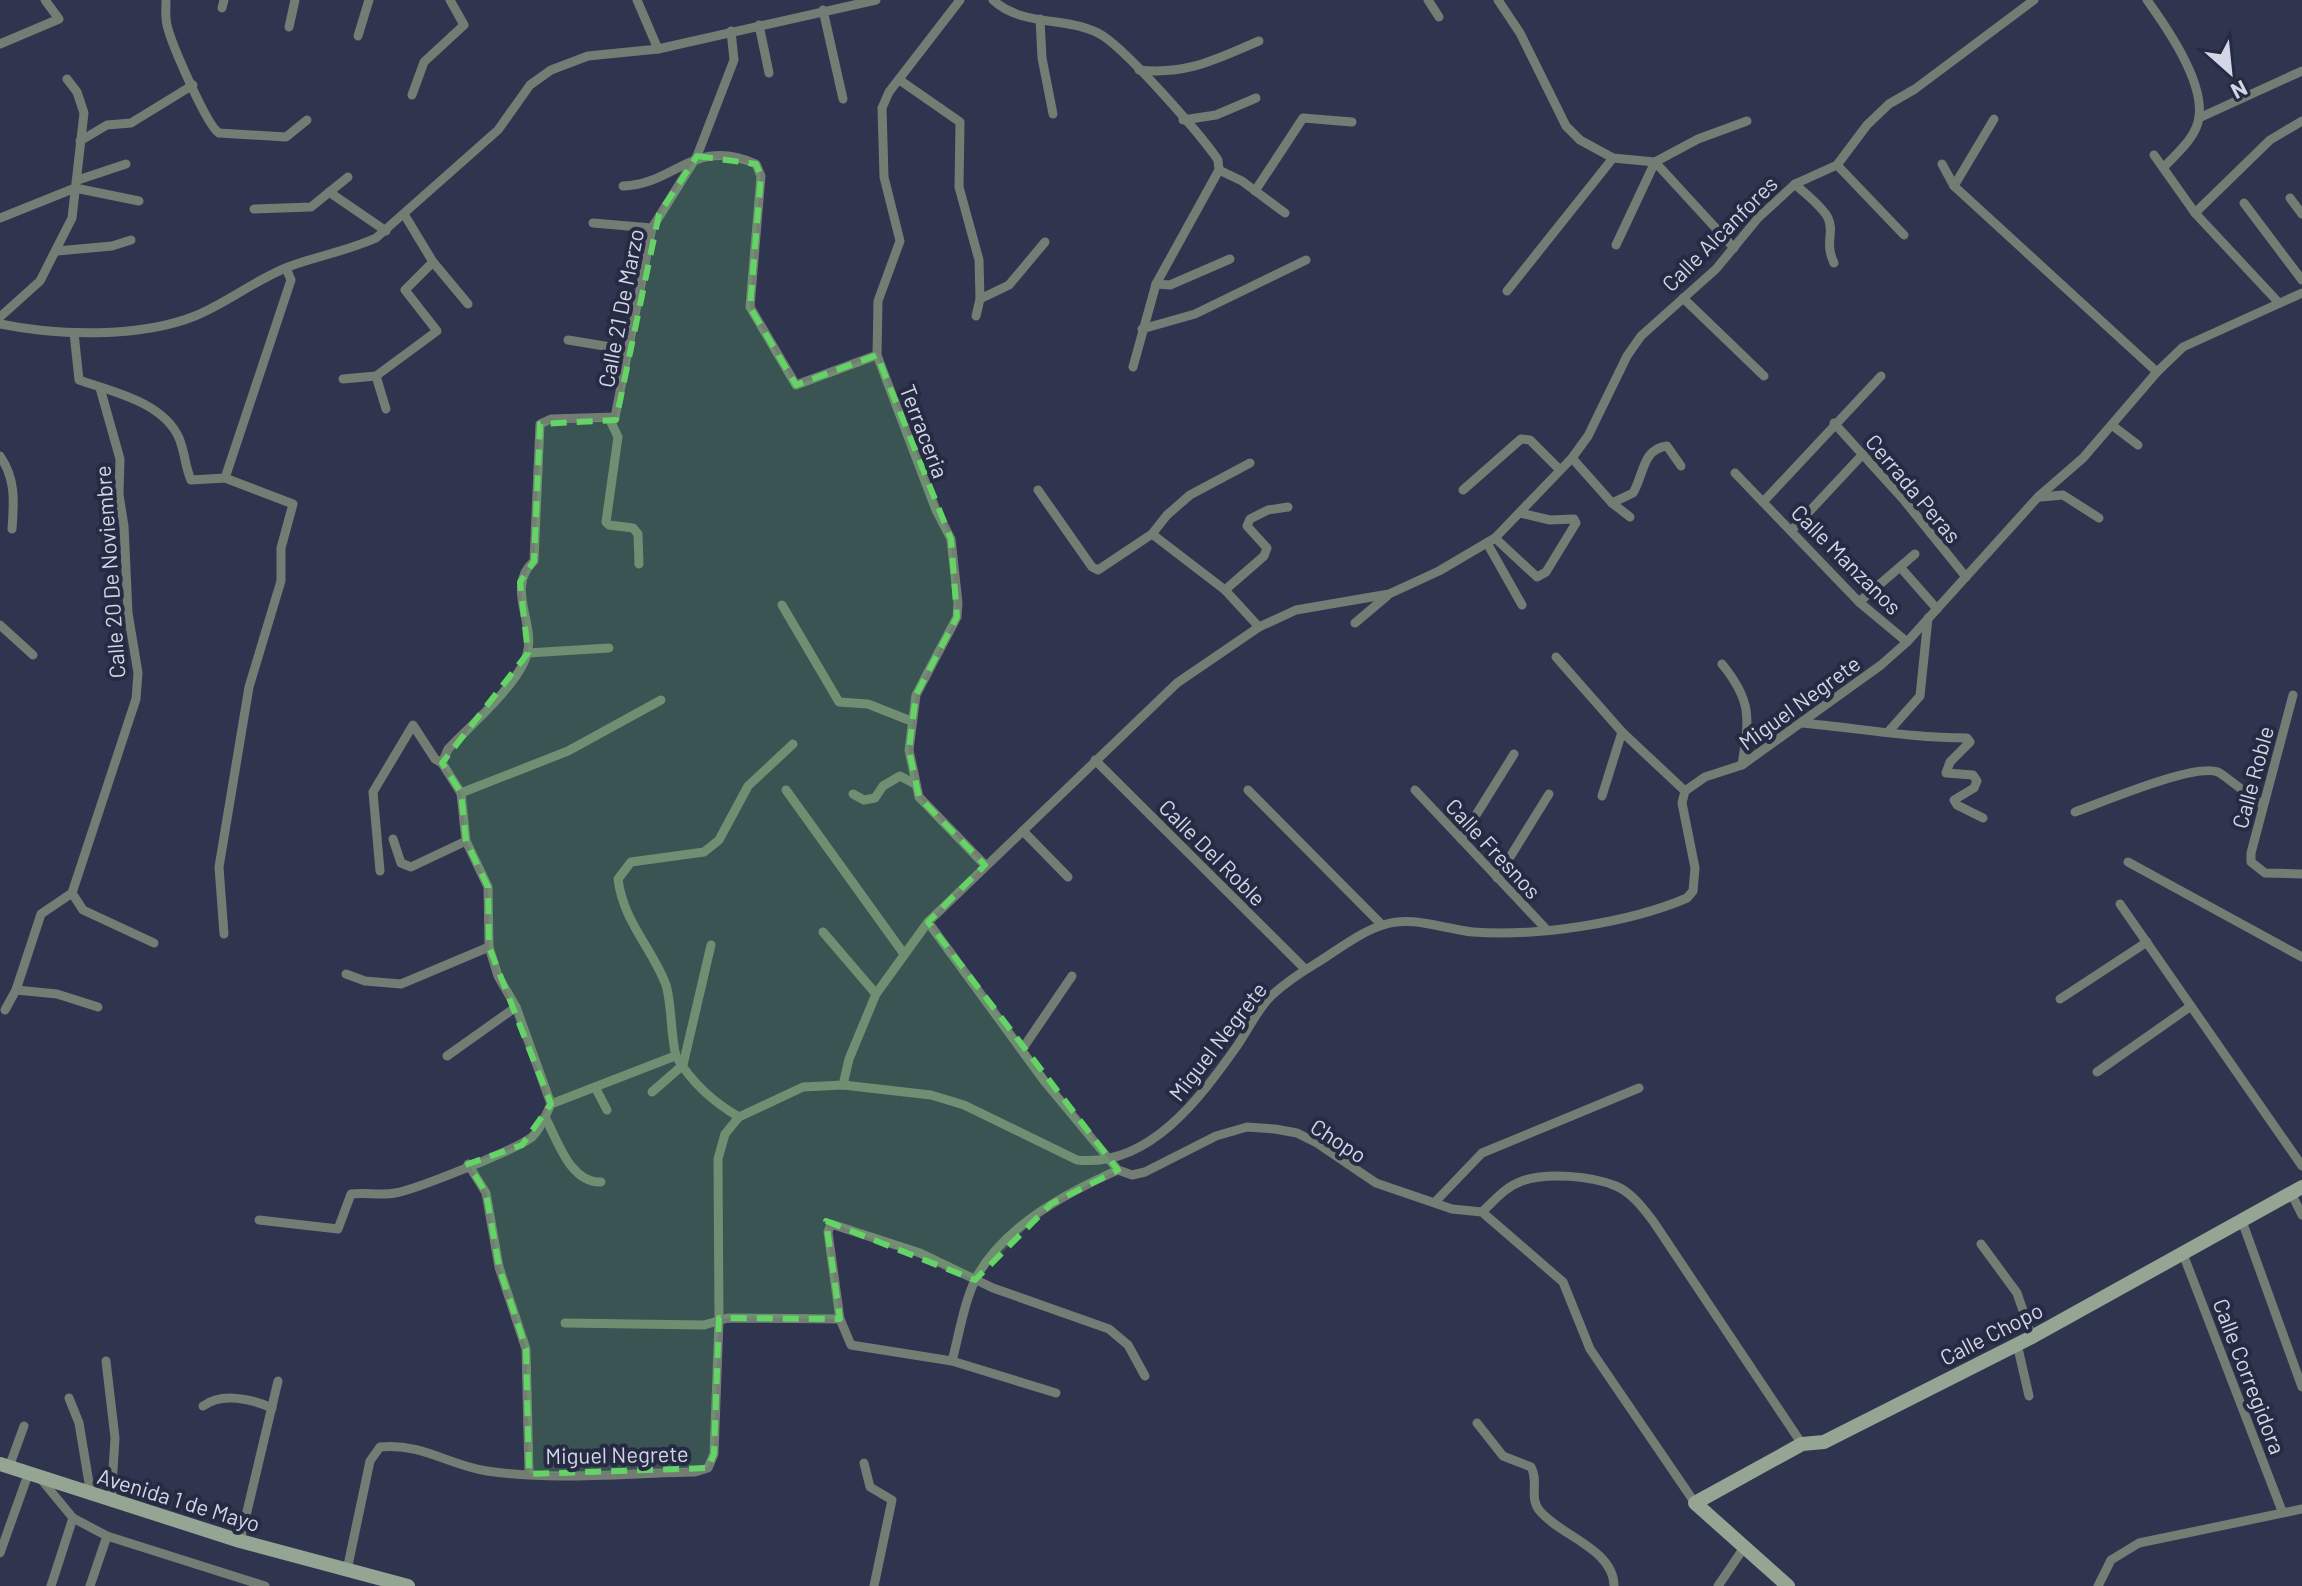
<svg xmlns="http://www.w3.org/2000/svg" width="2302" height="1586" font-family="Barlow,sans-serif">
  <rect width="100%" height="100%" fill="#2f354e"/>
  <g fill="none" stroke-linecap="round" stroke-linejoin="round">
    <g stroke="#737d73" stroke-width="9">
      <path d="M 166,0 C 166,8 165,17 167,25 C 171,43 207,126 219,133 L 286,137 L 307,120"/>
      <polyline points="637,0 658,49"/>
      <polyline points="960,0 889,92 882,108 884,177 900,241 878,301 877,355 936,510 951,539 958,603 957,617 916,695 909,750 919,797 985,865"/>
      <path d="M 993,0 C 1022,27 1064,16 1098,33 C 1123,45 1201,135 1218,160 L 1219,170 L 1156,284 L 1133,367"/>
      <polyline points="1428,0 1439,17"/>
      <polyline points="1498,0 1520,33 1566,126 1580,140 1613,158 1655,162 1734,248"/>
      <path d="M 2147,0 C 2167,28 2204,81 2199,117 C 2197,137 2176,154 2164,167"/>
      <polyline points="222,8 224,0"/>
      <polyline points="823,10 843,99"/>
      <polyline points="1040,19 1042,58 1053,114"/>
      <polyline points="759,25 769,73"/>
      <polyline points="289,27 295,0"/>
      <polyline points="358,36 369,0"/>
      <polyline points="0,44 59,19 45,0"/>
      <path d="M 1139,70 C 1188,75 1216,59 1259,41"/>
      <polyline points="901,81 960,122 959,187 979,260 980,299 976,316"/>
      <polyline points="412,95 424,62 464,25 450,0"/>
      <polyline points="2199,118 2302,71"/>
      <polyline points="1183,120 1216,115 1256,98"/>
      <polyline points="80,141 107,125 131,123 193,85"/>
      <polyline points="2154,155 2195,213 2279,303"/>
      <polyline points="1942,164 1954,186 2157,372"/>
      <polyline points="1837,165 1904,235"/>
      <polyline points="1219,170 1242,181 1285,213"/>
      <polyline points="78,180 126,164"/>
      <path d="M 1795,184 C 1804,193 1822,206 1828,218 C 1835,232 1824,242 1834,263"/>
      <path d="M 623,186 C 674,185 694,136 756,164 L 761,176 L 750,307 L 796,385 L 877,355"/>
      <polyline points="1954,186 1994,119"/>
      <polyline points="1255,191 1303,118 1352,122"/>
      <polyline points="329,192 386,231"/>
      <polyline points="2290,198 2302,214"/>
      <polyline points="2244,203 2302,280"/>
      <polyline points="254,209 311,207 348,177"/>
      <polyline points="2195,213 2270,140 2302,121"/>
      <polyline points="404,214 433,262 468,304"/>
      <polyline points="0,218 75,188 139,201"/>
      <polyline points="593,223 652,228"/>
      <polyline points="1616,245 1655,162 1698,139 1747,121"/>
      <polyline points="57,251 112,246 131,240"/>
      <polyline points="1156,284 1170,285 1230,259"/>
      <polyline points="1507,291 1613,158"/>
      <polyline points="1683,298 1764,376"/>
      <polyline points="980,299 1009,285 1045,242"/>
      <polyline points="0,317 40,281 72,218 84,113 77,92 67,79"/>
      <path d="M 0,324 C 57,336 140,338 195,316 C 227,303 255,280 288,267 C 317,256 347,251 376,238 L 498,130 L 530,85 L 551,70 L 588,56 L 658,49 L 876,0"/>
      <polyline points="1142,329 1195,314 1306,260"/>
      <path d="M 74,333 L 79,380 C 113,392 163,402 179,438 C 185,452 185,467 191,480 L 225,478 L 293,504 L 281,548 L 281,581 L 249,687 L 219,867 L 224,934"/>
      <polyline points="568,340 629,350"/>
      <polyline points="343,379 376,376"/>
      <polyline points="386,409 376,376 437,331 405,290 433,262"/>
      <polyline points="610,420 618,437 606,522 609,525 633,528 638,534 639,564"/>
      <polyline points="1834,423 1903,499 1966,577"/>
      <polyline points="2113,426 2138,445"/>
      <path d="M 0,456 C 16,479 14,502 12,529"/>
      <polyline points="1572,458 1612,503 1630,517"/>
      <polyline points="1735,473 1859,602 1907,642"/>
      <polyline points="225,478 291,280 286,268"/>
      <polyline points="1038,490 1092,567 1098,570 1152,534 1167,515 1190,495 1250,463"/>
      <polyline points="1463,490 1521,439 1530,440 1560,470"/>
      <polyline points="2041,497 2063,495 2099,518"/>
      <polyline points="1763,502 1881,376"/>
      <path d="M 1612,503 L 1633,493 C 1644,475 1642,449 1667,446 L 1681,466"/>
      <polyline points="1792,530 1863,454"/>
      <polyline points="1152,534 1225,590 1259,627"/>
      <polyline points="1495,538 1537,577 1546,572 1576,523 1574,519 1550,520 1520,513"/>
      <polyline points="1487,543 1522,605"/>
      <polyline points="1901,568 1937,609"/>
      <polyline points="1225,590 1264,556 1267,548 1247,526 1250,519 1268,510 1288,507"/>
      <polyline points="1859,602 1915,554"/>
      <polyline points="782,605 839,702 868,704 911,721"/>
      <polyline points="1355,623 1387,596"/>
      <polyline points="0,625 33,655"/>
      <polyline points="528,653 609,648"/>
      <polyline points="1556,657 1622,732 1685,791"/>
      <path d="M 1722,664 C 1753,702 1749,719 1742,765"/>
      <polyline points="2293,695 2251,853 2251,862 2265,873 2302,874"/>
      <path d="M 1802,723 C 1857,728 1912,738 1967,738 L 1970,742 L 1950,762 L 1946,773 L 1973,775 L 1977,781 L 1974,788 L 1954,800 L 1957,805 L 1983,818"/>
      <polyline points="1889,731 1920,696 1928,618"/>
      <polyline points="1095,760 1305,969"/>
      <polyline points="786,790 904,954"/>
      <polyline points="1248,790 1382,925"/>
      <polyline points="1415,790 1547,930"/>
      <polyline points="461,793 568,751 661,700"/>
      <polyline points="853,794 864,800 875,798 883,786 900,776 915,784"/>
      <polyline points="1602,796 1622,732"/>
      <path d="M 2075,812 C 2103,802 2194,763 2218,772 C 2226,776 2251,798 2263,805"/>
      <polyline points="1023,831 1068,877"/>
      <polyline points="393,839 401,863 411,867 466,841"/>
      <polyline points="1461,839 1514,754"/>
      <polyline points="2128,862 2302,957"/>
      <polyline points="380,871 373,792 413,725 435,759 442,763"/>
      <polyline points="1497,878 1549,794"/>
      <polyline points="72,893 83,910 154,943"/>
      <polyline points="2120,904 2302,1166"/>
      <polyline points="928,922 1045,1082 1118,1170"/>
      <polyline points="823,932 876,994"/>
      <polyline points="346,974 365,981 401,984 489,947"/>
      <polyline points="16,990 57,994 98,1007"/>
      <polyline points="2060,999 2147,942"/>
      <polyline points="5,1010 16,990 41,914 72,893 136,699 138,673 128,613 124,526 119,495 120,459 100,388"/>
      <polyline points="1023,1048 1072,976"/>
      <polyline points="447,1056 516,1007"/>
      <polyline points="2097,1072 2191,1006"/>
      <polyline points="843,1085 849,1059 876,994 928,922 1177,683 1259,627 1296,610 1389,594 1439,571 1495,538 1572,458 1588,436 1627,356 1641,336 1716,269 1758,218 1795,184 1837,165 1867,125 1889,104 1915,89 2034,0"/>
      <polyline points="595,1087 607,1110"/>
      <polyline points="652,1092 683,1065 711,945"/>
      <path d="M 551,1104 L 516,1007 L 498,976 L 489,947 L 488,887 L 466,841 L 461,793 L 442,763 L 448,749 C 470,726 519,684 527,654 C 536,623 505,587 534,561 L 540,424 L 551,419 L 615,417 L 652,228 L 697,156 L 734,60 L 731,31"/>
      <path d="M 545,1117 C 558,1141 570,1183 601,1182"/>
      <path d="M 739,1117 C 713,1102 693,1084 677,1058 C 671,1047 672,1003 666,985 C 652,948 623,921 618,879 L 631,862 L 704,852 L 719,840 L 748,786 L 793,744"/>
      <polyline points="468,1164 486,1193 499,1267 526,1349 529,1474"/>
      <polyline points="2291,1193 2302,1215"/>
      <polyline points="1436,1201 1482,1153 1639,1088"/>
      <path d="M 1482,1212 C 1495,1200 1505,1187 1522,1181 C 1547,1172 1592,1176 1616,1186 C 1632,1193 1643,1208 1653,1221 L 1802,1444"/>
      <path d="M 259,1220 L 338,1229 L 351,1194 C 366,1192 380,1196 395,1193 C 414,1190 521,1148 533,1136 C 541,1128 546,1114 551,1104 L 675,1056"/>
      <polyline points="2242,1221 2302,1387"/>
      <polyline points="1981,1244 2017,1293 2032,1337"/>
      <polyline points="2183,1254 2282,1511"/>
      <polyline points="565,1323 704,1325 728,1318 840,1319"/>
      <polyline points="2017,1344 2029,1396"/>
      <polyline points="106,1361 115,1438 111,1502"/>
      <path d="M 952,1361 C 959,1335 964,1302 976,1278 C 1004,1226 1066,1193 1118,1170 L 1132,1175 L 1145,1172 L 1216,1136 L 1247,1127 L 1275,1129 L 1297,1133 L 1317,1143 L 1376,1183 L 1452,1209 L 1482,1212 L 1563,1282 L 1590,1349 L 1695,1503"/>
      <polyline points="1056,1393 952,1361 851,1345 840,1319 828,1232 831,1224 920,1253 993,1288 1109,1329 1128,1345 1145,1376"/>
      <polyline points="69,1398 79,1423 91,1495"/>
      <path d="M 203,1406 C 222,1392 252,1399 272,1408"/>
      <path d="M 1477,1423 L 1503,1456 L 1531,1467 C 1539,1481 1529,1497 1539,1510 C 1560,1536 1614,1549 1614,1586"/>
      <polyline points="864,1463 870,1487 892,1500 874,1586"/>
      <polyline points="9,1467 24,1426"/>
      <polyline points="40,1478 73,1518 107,1536 265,1586"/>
      <polyline points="240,1541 278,1381"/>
      <polyline points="0,1553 29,1472"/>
      <path d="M 347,1570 L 370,1461 L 380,1447 C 424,1443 447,1465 487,1471 C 554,1481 627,1473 695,1472 L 708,1468 L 714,1454 L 719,1321 L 718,1159 L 725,1134 L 739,1117 L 803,1087 L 843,1085 L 931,1095 L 964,1105 L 1077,1160 C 1149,1168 1200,1098 1237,1046 C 1248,1030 1257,1010 1271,996 C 1284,984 1300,973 1315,964 C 1336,951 1360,932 1383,925 C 1412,915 1443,929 1473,932 C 1536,937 1629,923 1687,898 L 1693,891 L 1695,868 L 1682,803 L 1685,791 L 1705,777 L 1742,765 L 1881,665 L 1907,642 L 2038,497 L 2083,458 L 2157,372 L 2183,347 L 2302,293"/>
      <polyline points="51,1586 73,1518"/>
      <polyline points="90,1586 107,1536"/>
      <polyline points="1718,1586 1743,1549"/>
      <polyline points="2098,1586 2111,1560 2139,1543 2302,1509"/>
    </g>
    <g stroke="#95a594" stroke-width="14">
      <polyline points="0,1464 240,1541 408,1586"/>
      <polyline points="1788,1586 1695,1503 1802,1444 1824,1442 2032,1337 2302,1187"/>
    </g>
  </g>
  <path fill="#65d467" fill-opacity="0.2" stroke="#65d467" stroke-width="6" stroke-dasharray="16 10" stroke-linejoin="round" d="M 697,156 L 756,164 L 761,176 L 750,307 L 796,385 L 877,355 L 951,539 L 957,617 L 916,695 L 909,750 L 919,797 L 985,865 L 928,922 L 1118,1170 L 1051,1204 L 975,1280 L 826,1221 L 840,1319 L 719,1318 L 714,1454 L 708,1468 L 529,1474 L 526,1349 L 499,1267 L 486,1193 L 468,1164 L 522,1145 L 551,1104 L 489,947 L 488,887 L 466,841 L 461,793 L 442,763 L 528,653 L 520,582 L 534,561 L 540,424 L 616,420 L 659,214 Z"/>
  <g text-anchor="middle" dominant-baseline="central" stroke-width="8" stroke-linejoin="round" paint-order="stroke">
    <g font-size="22" fill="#d2d6e6" stroke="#262b43">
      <text transform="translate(1719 233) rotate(-45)">Calle Alcanfores</text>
      <text transform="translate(620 308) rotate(-79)">Calle 21 De Marzo</text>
      <text transform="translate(925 431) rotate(69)">Terraceria</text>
      <text transform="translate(1914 488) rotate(50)">Cerrada Peras</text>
      <text transform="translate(1847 559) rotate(45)">Calle Manzanos</text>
      <text transform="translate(109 572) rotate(-94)">Calle 20 De Noviembre</text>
      <text transform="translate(1799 702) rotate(-36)">Miguel Negrete</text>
      <text transform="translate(2252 777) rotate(-75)">Calle Roble</text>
      <text transform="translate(1494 848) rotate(47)">Calle Fresnos</text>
      <text transform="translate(1213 852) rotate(45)">Calle Del Roble</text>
      <text transform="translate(1217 1041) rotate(-52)">Miguel Negrete</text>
      <text transform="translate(1339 1140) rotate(33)">Chopo</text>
      <text transform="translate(1991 1333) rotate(-27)">Calle Chopo</text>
      <text transform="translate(2250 1376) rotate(69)">Calle Corregidora</text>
      <text transform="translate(617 1454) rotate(-1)">Miguel Negrete</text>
      <text transform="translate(179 1499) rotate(17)">Avenida 1 de Mayo</text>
    </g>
  </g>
  <g transform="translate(2230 72) rotate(153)" stroke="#262b43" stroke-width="6" paint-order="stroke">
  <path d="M0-6L14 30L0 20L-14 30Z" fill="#d2d6e6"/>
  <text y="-12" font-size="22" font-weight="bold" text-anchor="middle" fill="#d2d6e6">N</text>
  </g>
</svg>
